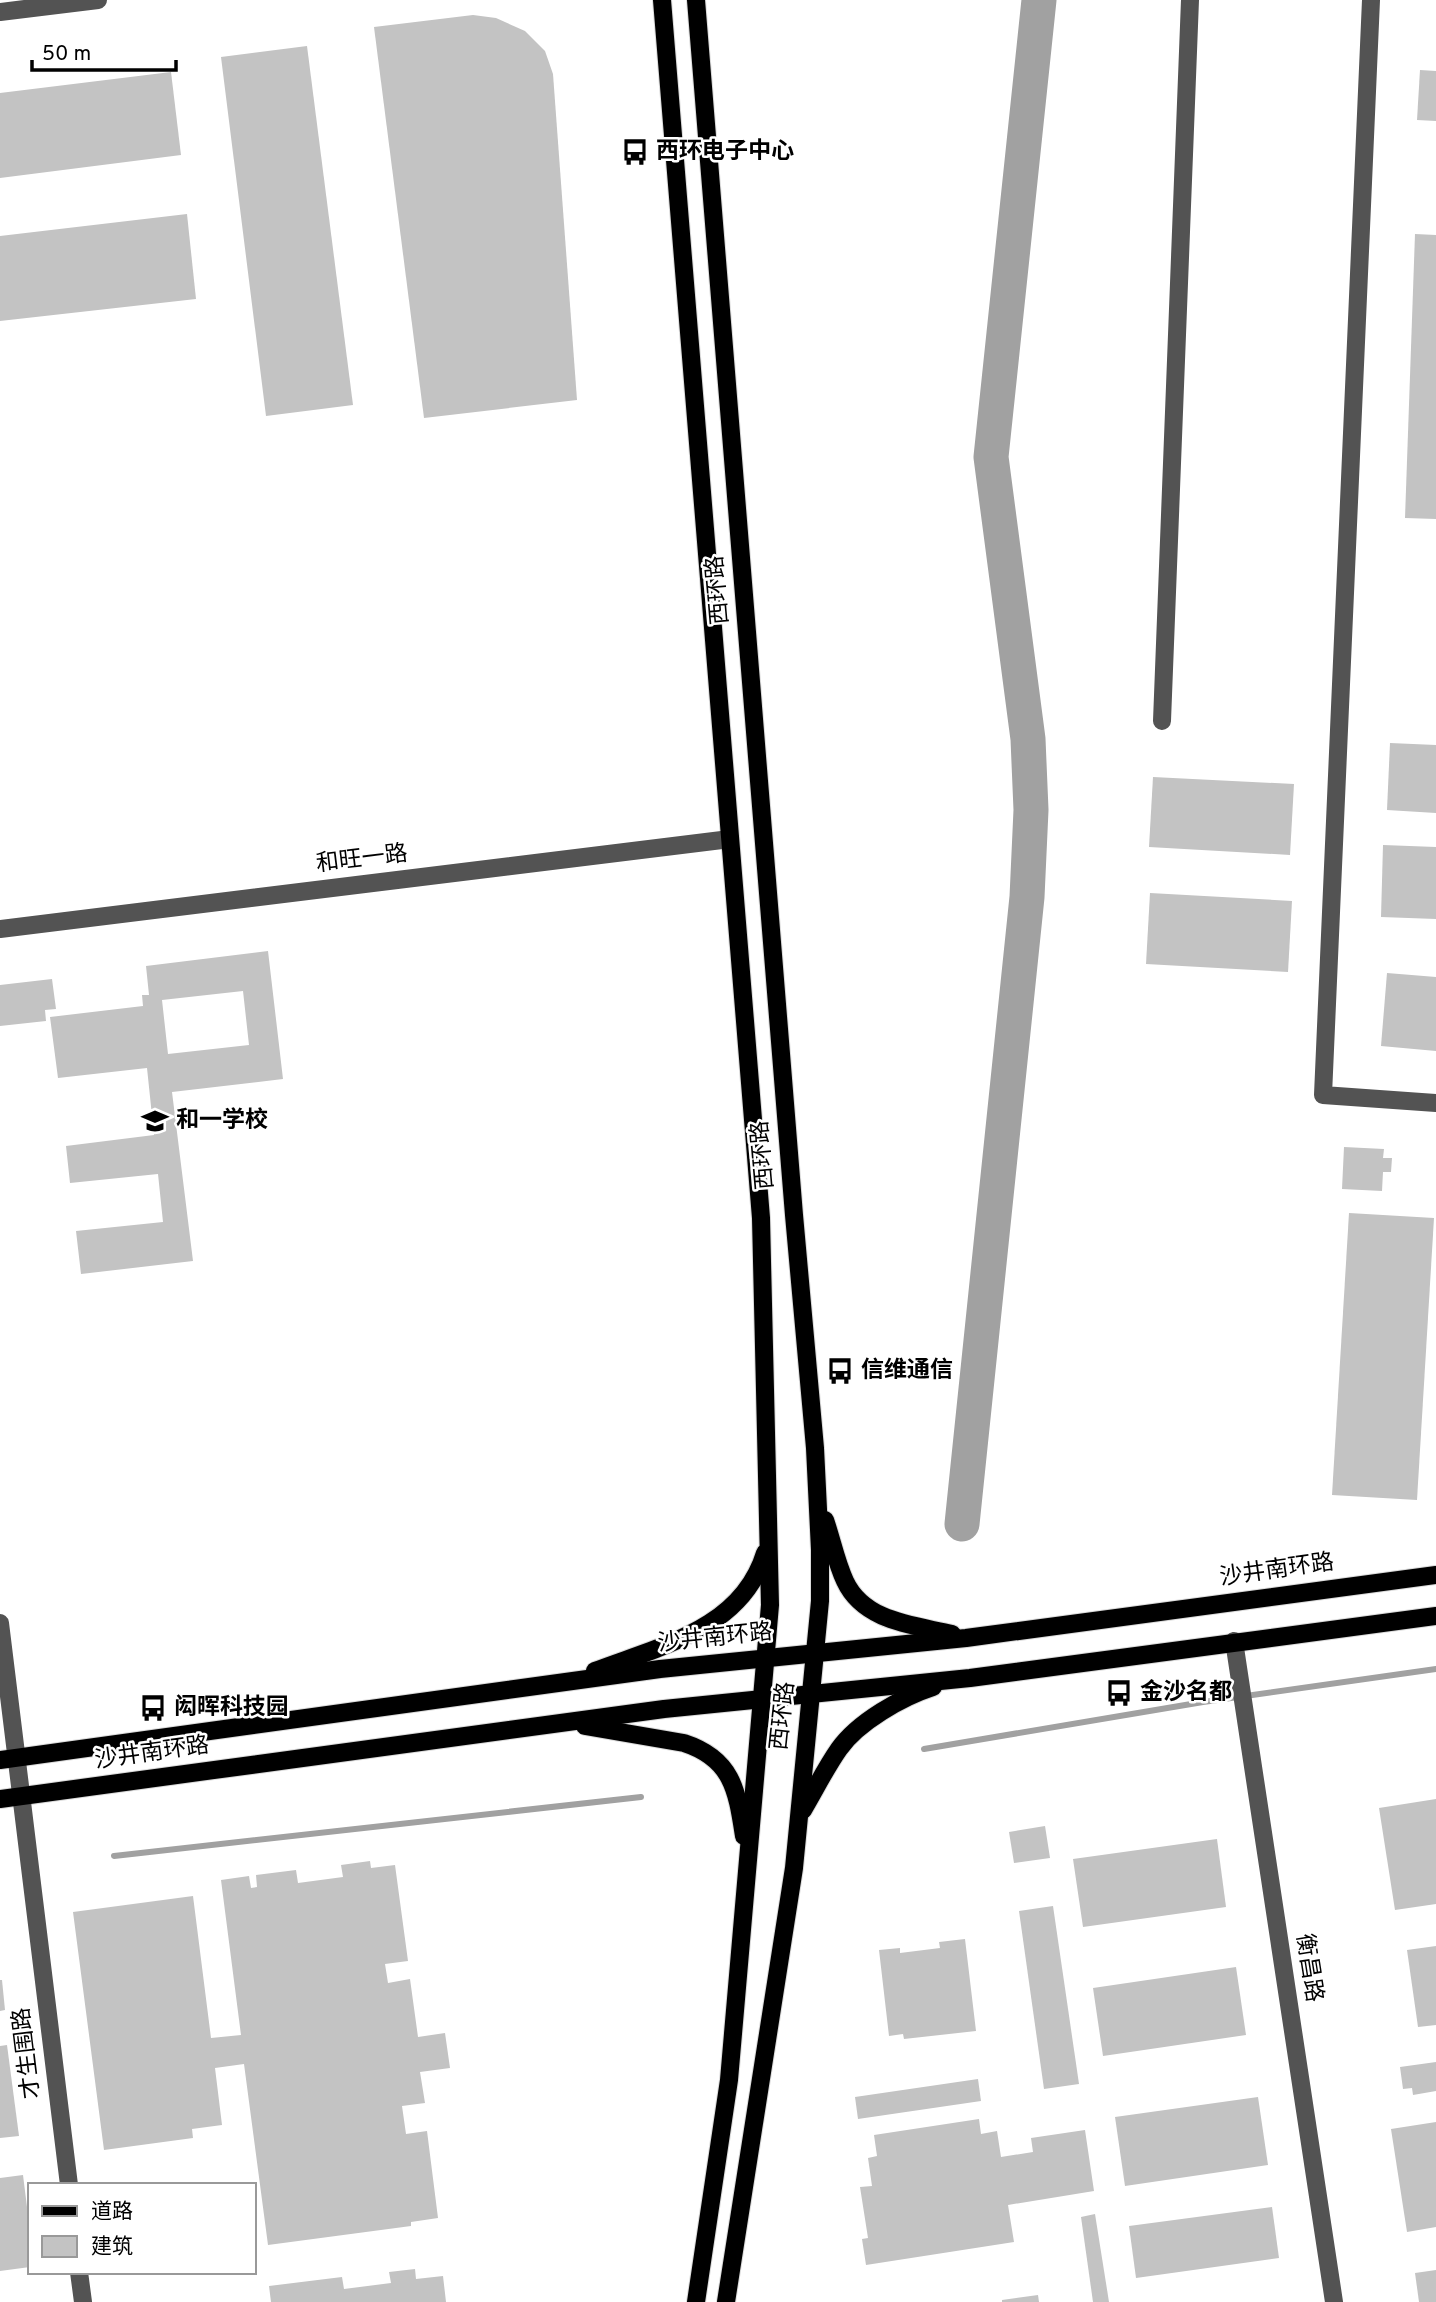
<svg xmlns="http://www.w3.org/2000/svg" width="1436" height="2302" font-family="Overpass,'Noto Sans SC',sans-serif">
  <rect width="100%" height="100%" fill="#fff"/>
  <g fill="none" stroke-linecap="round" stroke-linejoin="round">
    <g stroke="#a1a1a1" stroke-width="6">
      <polyline points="924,1749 1203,1702 1436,1669"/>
      <polyline points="114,1856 641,1797"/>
    </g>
    <polyline stroke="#a1a1a1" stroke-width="35" points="962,1524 1027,897 1031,810 1028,739 991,457 1039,0"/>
  </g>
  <g fill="#c3c3c3" fill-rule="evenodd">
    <polygon points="473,15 496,18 525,31 545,51 553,74 577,400 424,418 374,27"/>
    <polygon points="307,46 353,405 266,416 221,57"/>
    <polygon points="1420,70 1436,71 1436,121 1417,120"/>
    <polygon points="171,72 181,155 0,178 0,93"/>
    <polygon points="187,214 196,299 0,321 0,236"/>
    <polygon points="1415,234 1436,235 1436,519 1405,518"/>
    <polygon points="1390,743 1436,745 1436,813 1387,810"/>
    <polygon points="1153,777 1294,784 1290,855 1149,847"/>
    <polygon points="1383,845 1436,847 1436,919 1381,917"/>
    <polygon points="1150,893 1292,901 1288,972 1146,964"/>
    <path d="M 268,951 L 283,1079 L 172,1092 L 193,1261 L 81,1274 L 76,1231 L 163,1222 L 158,1174 L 70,1183 L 66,1146 L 154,1135 L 147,1068 L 58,1078 L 50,1017 L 143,1006 L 142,995 L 149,995 L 146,966 ZM 243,991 L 249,1045 L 168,1054 L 162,1000 Z"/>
    <polygon points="1387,973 1436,977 1436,1051 1381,1046"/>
    <polygon points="52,979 56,1009 45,1010 46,1021 0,1026 0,985"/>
    <polygon points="1344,1147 1384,1149 1383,1158 1392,1158 1391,1172 1383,1172 1382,1191 1342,1189"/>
    <polygon points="1349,1213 1434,1218 1417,1500 1332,1495"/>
    <polygon points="1436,1799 1436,1904 1395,1910 1379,1808"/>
    <polygon points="1045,1826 1050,1858 1014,1863 1009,1832"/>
    <polygon points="1217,1839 1226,1907 1083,1927 1073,1859"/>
    <polygon points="370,1861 371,1868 395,1865 408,1961 385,1964 388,1983 410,1979 418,2037 445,2033 450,2068 420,2072 425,2103 402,2106 406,2134 427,2131 438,2218 411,2222 411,2226 268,2245 244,2064 215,2068 222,2125 192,2129 193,2138 104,2150 73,1912 193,1896 211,2038 241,2035 221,1880 249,1876 251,1888 257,1887 256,1875 296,1870 298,1883 343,1877 341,1865"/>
    <polygon points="1053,1906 1079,2084 1044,2089 1019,1911"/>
    <polygon points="965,1939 976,2031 904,2039 903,2034 889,2036 879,1950 900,1948 900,1953 940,1948 939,1942"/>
    <polygon points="1436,1946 1436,2025 1418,2027 1407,1950"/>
    <polygon points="1236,1967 1246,2035 1103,2056 1093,1988"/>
    <polygon points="0,1980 2,1980 5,2010 0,2011"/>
    <polygon points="7,2045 19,2136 0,2138 0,2046"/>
    <polygon points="1436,2062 1436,2091 1413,2095 1412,2088 1403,2089 1400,2067"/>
    <polygon points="978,2079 981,2101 858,2119 855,2097"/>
    <polygon points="1258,2097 1268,2165 1125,2186 1115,2117"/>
    <polygon points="979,2119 981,2134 997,2131 1001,2157 1033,2152 1031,2138 1085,2130 1094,2191 1008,2205 1014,2242 866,2265 862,2239 868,2238 860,2187 872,2186 868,2158 877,2156 874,2135"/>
    <polygon points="1436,2122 1436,2227 1407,2232 1391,2129"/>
    <polygon points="23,2175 30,2231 30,2267 0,2271 0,2178"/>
    <polygon points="1272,2207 1279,2258 1136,2278 1129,2226"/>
    <polygon points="1095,2214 1109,2302 1093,2302 1081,2217"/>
    <polygon points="415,2269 416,2279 443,2276 446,2302 271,2302 269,2286 342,2277 344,2289 391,2283 389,2272"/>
    <polygon points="1436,2270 1436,2302 1419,2302 1415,2273"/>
    <polygon points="1038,2295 1039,2302 1002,2302 1002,2300"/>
  </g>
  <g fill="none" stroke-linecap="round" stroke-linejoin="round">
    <defs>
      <g id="major">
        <polyline points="662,0 761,1218 770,1605 729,2080 696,2302"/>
        <polyline points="696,0 794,1215 815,1448 820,1550 820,1601 794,1868 726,2302"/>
        <path d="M 825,1520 C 832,1540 836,1562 845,1581 C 864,1622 914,1625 952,1634"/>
        <path d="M 595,1671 C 660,1646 742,1629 765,1553"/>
        <path d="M 585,1726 L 684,1743 C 733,1759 737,1791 744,1836"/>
        <polyline points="0,1760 660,1669 966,1638 1436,1575"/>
        <polyline points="0,1799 664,1709 970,1678 1436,1616"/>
        <path d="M 803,1810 C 815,1790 825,1769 839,1749 C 858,1722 902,1697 933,1687"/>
      </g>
    </defs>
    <use href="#major" stroke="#dbdbdb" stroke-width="20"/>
    <g stroke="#535353" stroke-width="18">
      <polyline points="1371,0 1323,1095 1436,1103"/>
      <polyline points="0,12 98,0"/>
      <polyline points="1162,721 1190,0"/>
      <polyline points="0,929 730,839"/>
      <polyline points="0,1623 69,2185"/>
      <polyline points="1234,1641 1334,2302"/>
      <polyline points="79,2272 83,2302"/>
    </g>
    <use href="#major" stroke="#000" stroke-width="18"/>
  </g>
  <defs>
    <symbol id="bus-bare" viewBox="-9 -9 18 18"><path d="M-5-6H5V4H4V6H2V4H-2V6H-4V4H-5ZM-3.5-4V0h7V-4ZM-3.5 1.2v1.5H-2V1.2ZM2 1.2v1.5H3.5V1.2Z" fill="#000" stroke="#fff" stroke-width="2.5" paint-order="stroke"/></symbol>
    <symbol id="school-bare" viewBox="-9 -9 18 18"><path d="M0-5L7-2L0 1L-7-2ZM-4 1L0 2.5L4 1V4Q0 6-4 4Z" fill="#000" stroke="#fff" stroke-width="2.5" paint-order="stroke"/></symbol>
  </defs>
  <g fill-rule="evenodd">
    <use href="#bus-bare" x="616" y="133" width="38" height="38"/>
    <use href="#school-bare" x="136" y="1102" width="38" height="38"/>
    <use href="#bus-bare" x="821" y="1352" width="38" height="38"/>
    <use href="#bus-bare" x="1100" y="1674" width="38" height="38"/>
    <use href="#bus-bare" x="134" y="1689" width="38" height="38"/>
  </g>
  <g text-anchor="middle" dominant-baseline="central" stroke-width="5" stroke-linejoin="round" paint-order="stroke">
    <g font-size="23" font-weight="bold" fill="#000" stroke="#fff" text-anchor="start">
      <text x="656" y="152">西环电子中心</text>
      <text x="176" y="1121">和一学校</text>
      <text x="861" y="1371">信维通信</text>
      <text x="1140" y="1693">金沙名都</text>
      <text x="174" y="1708">闳晖科技园</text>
    </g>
    <g font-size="23" fill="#000" stroke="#fff">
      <text transform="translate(719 590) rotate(-95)">西环路</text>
      <text transform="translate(362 860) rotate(-7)">和旺一路</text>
      <text transform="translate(764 1155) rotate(-95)">西环路</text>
      <text transform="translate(1277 1571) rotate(-8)">沙井南环路</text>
      <text transform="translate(715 1639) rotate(-6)">沙井南环路</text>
      <text transform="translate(784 1716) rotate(-84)">西环路</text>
      <text transform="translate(152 1754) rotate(-8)">沙井南环路</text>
      <text transform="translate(1308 1968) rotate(81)">衡昌路</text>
      <text transform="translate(28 2053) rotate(-97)">才生围路</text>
    </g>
  </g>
  <rect x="28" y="2183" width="228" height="91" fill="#ffffff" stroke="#999999" stroke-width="2"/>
  <rect x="42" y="2206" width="35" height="10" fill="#000000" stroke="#999999" stroke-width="2"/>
  <text x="91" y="2218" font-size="21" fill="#000000">道路</text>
  <rect x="42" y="2236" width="35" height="21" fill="#c3c3c3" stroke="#999999" stroke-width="2"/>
  <text x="91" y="2253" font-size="21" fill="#000000">建筑</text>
  <path d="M32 60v10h144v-10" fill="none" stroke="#000000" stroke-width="3.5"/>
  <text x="42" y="60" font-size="21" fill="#000000" stroke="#ffffff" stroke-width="5" paint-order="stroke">50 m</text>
</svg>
